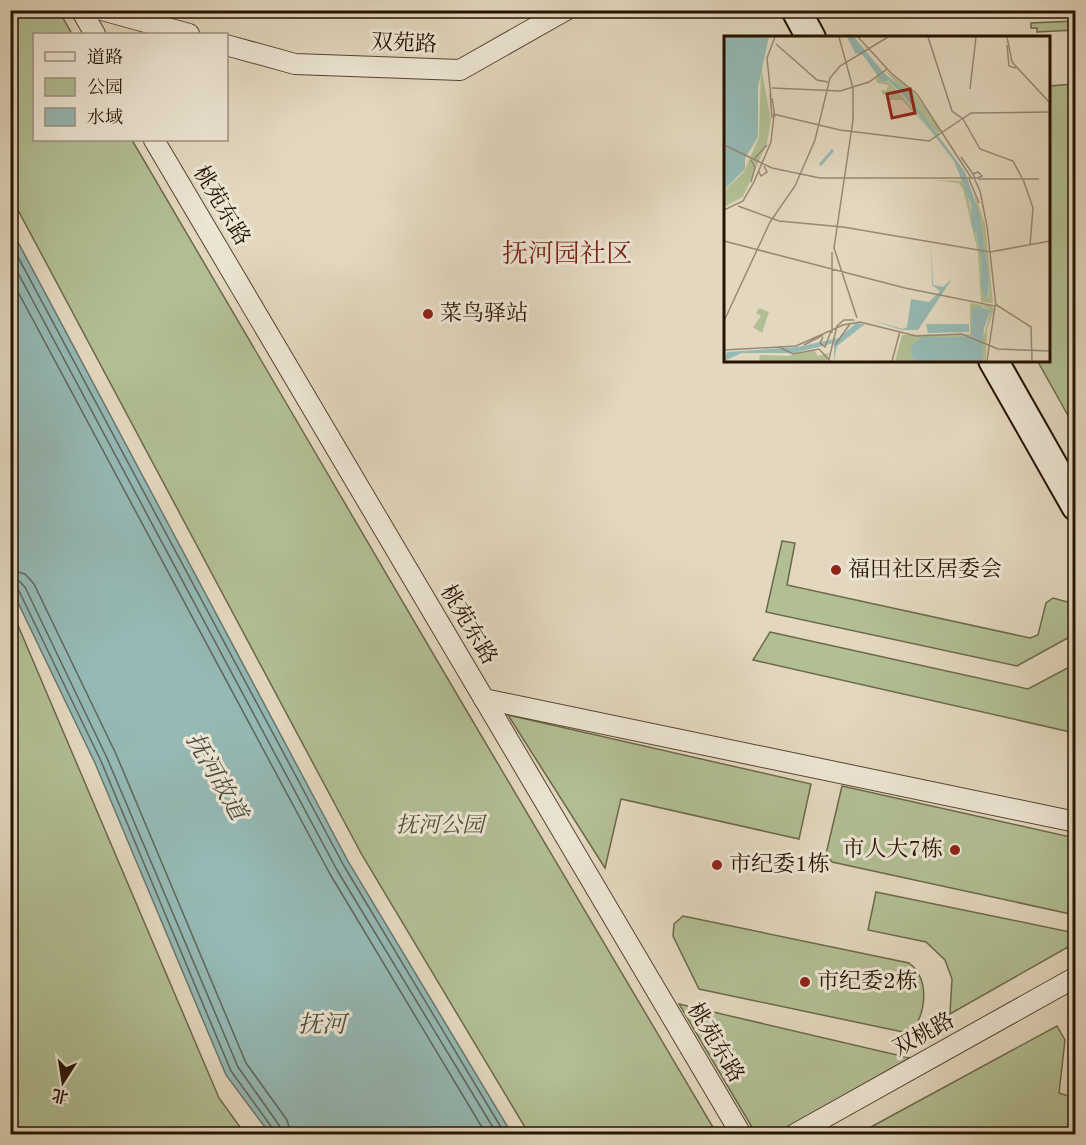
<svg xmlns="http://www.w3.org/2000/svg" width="1086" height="1145" font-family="'Old Standard TT','Noto Serif SC',serif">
  <rect width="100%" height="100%" fill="#e3d8bf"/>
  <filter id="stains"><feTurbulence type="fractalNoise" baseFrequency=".00333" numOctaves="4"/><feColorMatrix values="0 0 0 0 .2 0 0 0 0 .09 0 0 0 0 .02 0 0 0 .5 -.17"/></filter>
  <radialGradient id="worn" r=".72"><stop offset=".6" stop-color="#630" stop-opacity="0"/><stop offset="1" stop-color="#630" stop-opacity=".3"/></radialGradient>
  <g fill="#b2bf94" stroke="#6c684a" stroke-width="1.5">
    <polygon points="10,11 59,11 72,34 34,34 34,140 132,140 462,703 717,1134 529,1134 362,855 11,197"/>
    <polygon points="1075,21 1075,30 1037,32 1037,28 1031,28 1031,23"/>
    <polygon points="1075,84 1076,84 1075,428 1037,360 1048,360 1049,86"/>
    <polygon points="782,541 795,543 787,585 1030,638 1038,635 1046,603 1053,598 1075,604 1075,634 1017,666 766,612"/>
    <polygon points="11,609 219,1098 245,1134 11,1134"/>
    <polygon points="770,632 1028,689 1075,664 1075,733 753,660"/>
    <polygon points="508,715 811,784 799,839 621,799 605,868"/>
    <polygon points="842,786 1075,838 1075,915 832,862 826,854"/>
    <polygon points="876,892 1075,933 1075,943 950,1014 952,979 945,960 926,942 868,930"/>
    <path d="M 683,916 L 909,963 C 930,979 926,1011 913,1030 L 903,1032 L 699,989 L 673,936 L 674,924 Z"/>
    <polygon points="679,1004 910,1058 776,1134 756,1134"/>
    <polygon points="1057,1026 1065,1040 1059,1093 1075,1098 1075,1134 858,1134"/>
  </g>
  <polygon fill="#95b9b5" stroke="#68766d" stroke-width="1.5" points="11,229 349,863 512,1134 270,1134 226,1075 95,763 11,588"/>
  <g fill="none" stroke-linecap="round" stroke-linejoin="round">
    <g stroke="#5d665a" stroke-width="1.5">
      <polyline points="10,242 344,866 505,1134"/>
      <polyline points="10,258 337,870 497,1134"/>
      <polyline points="10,277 330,874 486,1134"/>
      <polyline points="10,570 25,574 34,584 116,754 246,1063 287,1120 291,1134"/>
      <polyline points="10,579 19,581 25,587 107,758 238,1067 279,1125 282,1134"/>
      <polyline points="10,587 19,591 101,761 231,1071 273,1129 274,1134"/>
    </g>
    <defs>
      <g id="street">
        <polyline points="81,10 95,34"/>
        <polyline points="102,10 189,34"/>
        <polyline points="226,45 295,64 460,70 566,10"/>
        <polyline points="154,140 741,1134"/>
        <polyline points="484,699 1076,822"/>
        <polyline points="795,1134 1076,977"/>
      </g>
      <g id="secondary">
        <polyline points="796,10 811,38"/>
        <polyline points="993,360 1076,506"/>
      </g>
    </defs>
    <use href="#street" stroke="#544430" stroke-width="22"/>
    <use href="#secondary" stroke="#251200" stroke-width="32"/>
    <use href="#street" stroke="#ede6d5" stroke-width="20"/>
    <use href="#secondary" stroke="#ede6d5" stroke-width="28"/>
  </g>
  <g fill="#8f2418" stroke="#ede6d5" stroke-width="2">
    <circle cx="428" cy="314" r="6"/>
    <circle cx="836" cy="570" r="6"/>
    <circle cx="955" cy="850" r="6"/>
    <circle cx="717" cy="865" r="6"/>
    <circle cx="805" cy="982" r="6"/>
  </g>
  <g text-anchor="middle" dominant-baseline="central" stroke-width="6" stroke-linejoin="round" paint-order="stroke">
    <g font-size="22" fill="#251200" stroke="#ede6d5">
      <text transform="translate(404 44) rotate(2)">双苑路</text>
      <text transform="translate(221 206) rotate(59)">桃苑东路</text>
      <text transform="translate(468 625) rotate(59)">桃苑东路</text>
      <text transform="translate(924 1035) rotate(-29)">双桃路</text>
      <text transform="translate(715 1043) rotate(59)">桃苑东路</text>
    </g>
    <g font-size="22" fill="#251200" stroke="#ede6d5" text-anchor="start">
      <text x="440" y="314">菜鸟驿站</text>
      <text x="848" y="570">福田社区居委会</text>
      <text x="943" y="850" text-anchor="end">市人大7栋</text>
      <text x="729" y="865">市纪委1栋</text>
      <text x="817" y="982">市纪委2栋</text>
    </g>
    <g font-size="22" font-style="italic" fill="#564f34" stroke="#ede6d5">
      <text x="440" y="826">抚河公园</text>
    </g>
    <g font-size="24" font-style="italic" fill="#4c4c3f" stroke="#ede6d5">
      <text transform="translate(215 777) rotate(60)">抚河故道</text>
      <text x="322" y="1026">抚河</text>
    </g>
    <g font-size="26" fill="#7a1f14" stroke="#ede6d5">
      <text x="567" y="255">抚河园社区</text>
    </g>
  </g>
  <g transform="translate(724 36)">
    <rect width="326" height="326" fill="#e3d8bf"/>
    <path d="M 37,30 L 47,84 L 43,107 L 19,161 L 0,171 L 0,155 L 20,136 L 35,101 ZM 162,35 L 189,55 L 216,94 L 214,99 ZM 155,40 L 158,46 L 165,46 L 179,61 L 211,100 L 178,64 L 162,64 L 168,57 L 159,59 L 157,53 L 162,55 L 164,50 L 170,56 L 164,49 L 154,47 L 151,43 ZM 209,144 L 241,145 L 258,229 L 256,248 L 264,264 L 265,244 L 250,157 L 261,188 L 269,267 L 257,266 L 254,216 L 239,153 L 234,147 ZM 246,267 L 268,270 L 270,274 L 263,293 L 262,325 L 258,325 L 257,310 L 267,274 L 258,270 L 247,293 L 247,301 L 194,303 L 186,318 L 193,325 L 171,325 L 178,299 L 246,298 ZM 35,272 L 45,276 L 38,297 L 29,291 L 37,280 L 32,277 ZM 90,314 L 94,320 L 104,317 L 103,325 L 35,325 L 36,319 L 64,320 Z" fill="#b2bf94"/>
    <path d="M 0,1 L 45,1 L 34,51 L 34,101 L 21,122 L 21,133 L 0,154 ZM 123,1 L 130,1 L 160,37 L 181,55 L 241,136 L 255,177 L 265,244 L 263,266 L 256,248 L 258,230 L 252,197 L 248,192 L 247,168 L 230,125 L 180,60 L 165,45 L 158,46 L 139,19 L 131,17 ZM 207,207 L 209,249 L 219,251 L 228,243 L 194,294 L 178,294 L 147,284 L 179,293 L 183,291 L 187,263 L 205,266 L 216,255 L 208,249 ZM 253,270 L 267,274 L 260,292 L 258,325 L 193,325 L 186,318 L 189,308 L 197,301 L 247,301 L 248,274 ZM 132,287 L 141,288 L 113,310 L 110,325 L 110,307 L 70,317 L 18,317 L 0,325 L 3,316 L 74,311 L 115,302 ZM 202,288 L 245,288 L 245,296 L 204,297 Z" fill="#95b9b5"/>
    <path fill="none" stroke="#95b9b5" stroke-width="3" d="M 96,129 L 109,114M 224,325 L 221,315 L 224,303 L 255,310 L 243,325"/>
    <path fill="none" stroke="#978973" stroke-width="1.5" d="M 115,1 L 129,52 L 129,84 L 110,212 L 133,282M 134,1 L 167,37 L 193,58 L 248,143M 204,1 L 228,75 L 239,83 L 256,113 L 289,125 L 298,142M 283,1 L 288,26 L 326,67M 52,8 L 93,44 L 104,46M 283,9 L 285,30 L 292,32M 48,52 L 116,55 L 145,46 L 163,33M 246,53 L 252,1M 46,57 L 48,82M 47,61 L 43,22 L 51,1M 48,62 L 51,81M 49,78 L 116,94 L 205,105 L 247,77 L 326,76M 0,109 L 48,132 L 96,142 L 254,142 L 258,140 L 254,136 L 249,138 L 250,140 L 251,144 L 256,155 L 263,190 L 272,270M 237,121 L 249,138M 30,123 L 43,109M 27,124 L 31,131 L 27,146M 35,136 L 37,140 L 43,136 L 40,130M 245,143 L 255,167M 254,143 L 315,143M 299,143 L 309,172 L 306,209M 14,170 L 55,185 L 119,191 L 266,216 L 326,205M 0,174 L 19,165 L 30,146 L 47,106 L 50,79M 0,205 L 181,252 L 271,270 L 263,325M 271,268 L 307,291 L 308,325M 0,285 L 46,186 L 71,150 L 91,104 L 106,42 L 116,30 L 164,1M 108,297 L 108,216M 99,301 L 96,307 L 101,311 L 107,295M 80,309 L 99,299M 111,309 L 126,288M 55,311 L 69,318 L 95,313 L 106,325M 0,314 L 72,310 L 119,289 L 136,286 L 192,300 L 238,298 L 274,313 L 326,315M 105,323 L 113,290 L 120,284 L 130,284M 168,325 L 176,295"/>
    <path fill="#8f2418" fill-opacity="0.15" stroke="#8f2418" stroke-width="3" d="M 186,53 L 191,77 L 168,82 L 163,58 Z"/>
    <rect width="326" height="326" fill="none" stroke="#251200" stroke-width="3"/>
  </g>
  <rect width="1086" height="1145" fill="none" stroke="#e3d8bf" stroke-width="36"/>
  <rect x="12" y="12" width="1062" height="1121" fill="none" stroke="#251200" stroke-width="3"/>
  <rect x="18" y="18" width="1050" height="1109" fill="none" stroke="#251200" stroke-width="1.5"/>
  <rect x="33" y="33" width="195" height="108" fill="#ede6d5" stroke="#9d9180" stroke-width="1.5"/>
  <rect x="45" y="52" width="30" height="9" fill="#ede6d5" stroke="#9d9180" stroke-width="1.5"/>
  <text x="87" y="63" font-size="18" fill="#251200">道路</text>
  <rect x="45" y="78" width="30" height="18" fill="#b2bf94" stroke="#9d9180" stroke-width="1.5"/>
  <text x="87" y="93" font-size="18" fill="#251200">公园</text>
  <rect x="45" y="108" width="30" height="18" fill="#95b9b5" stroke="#9d9180" stroke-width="1.5"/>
  <text x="87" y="123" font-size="18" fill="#251200">水域</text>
  <g transform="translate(63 1082) rotate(192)" stroke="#ede6d5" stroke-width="4.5" paint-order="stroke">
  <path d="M0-4.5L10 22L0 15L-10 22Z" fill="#251200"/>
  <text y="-9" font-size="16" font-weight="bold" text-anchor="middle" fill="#251200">北</text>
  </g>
  <rect width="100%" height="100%" filter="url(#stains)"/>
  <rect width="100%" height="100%" fill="url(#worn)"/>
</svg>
